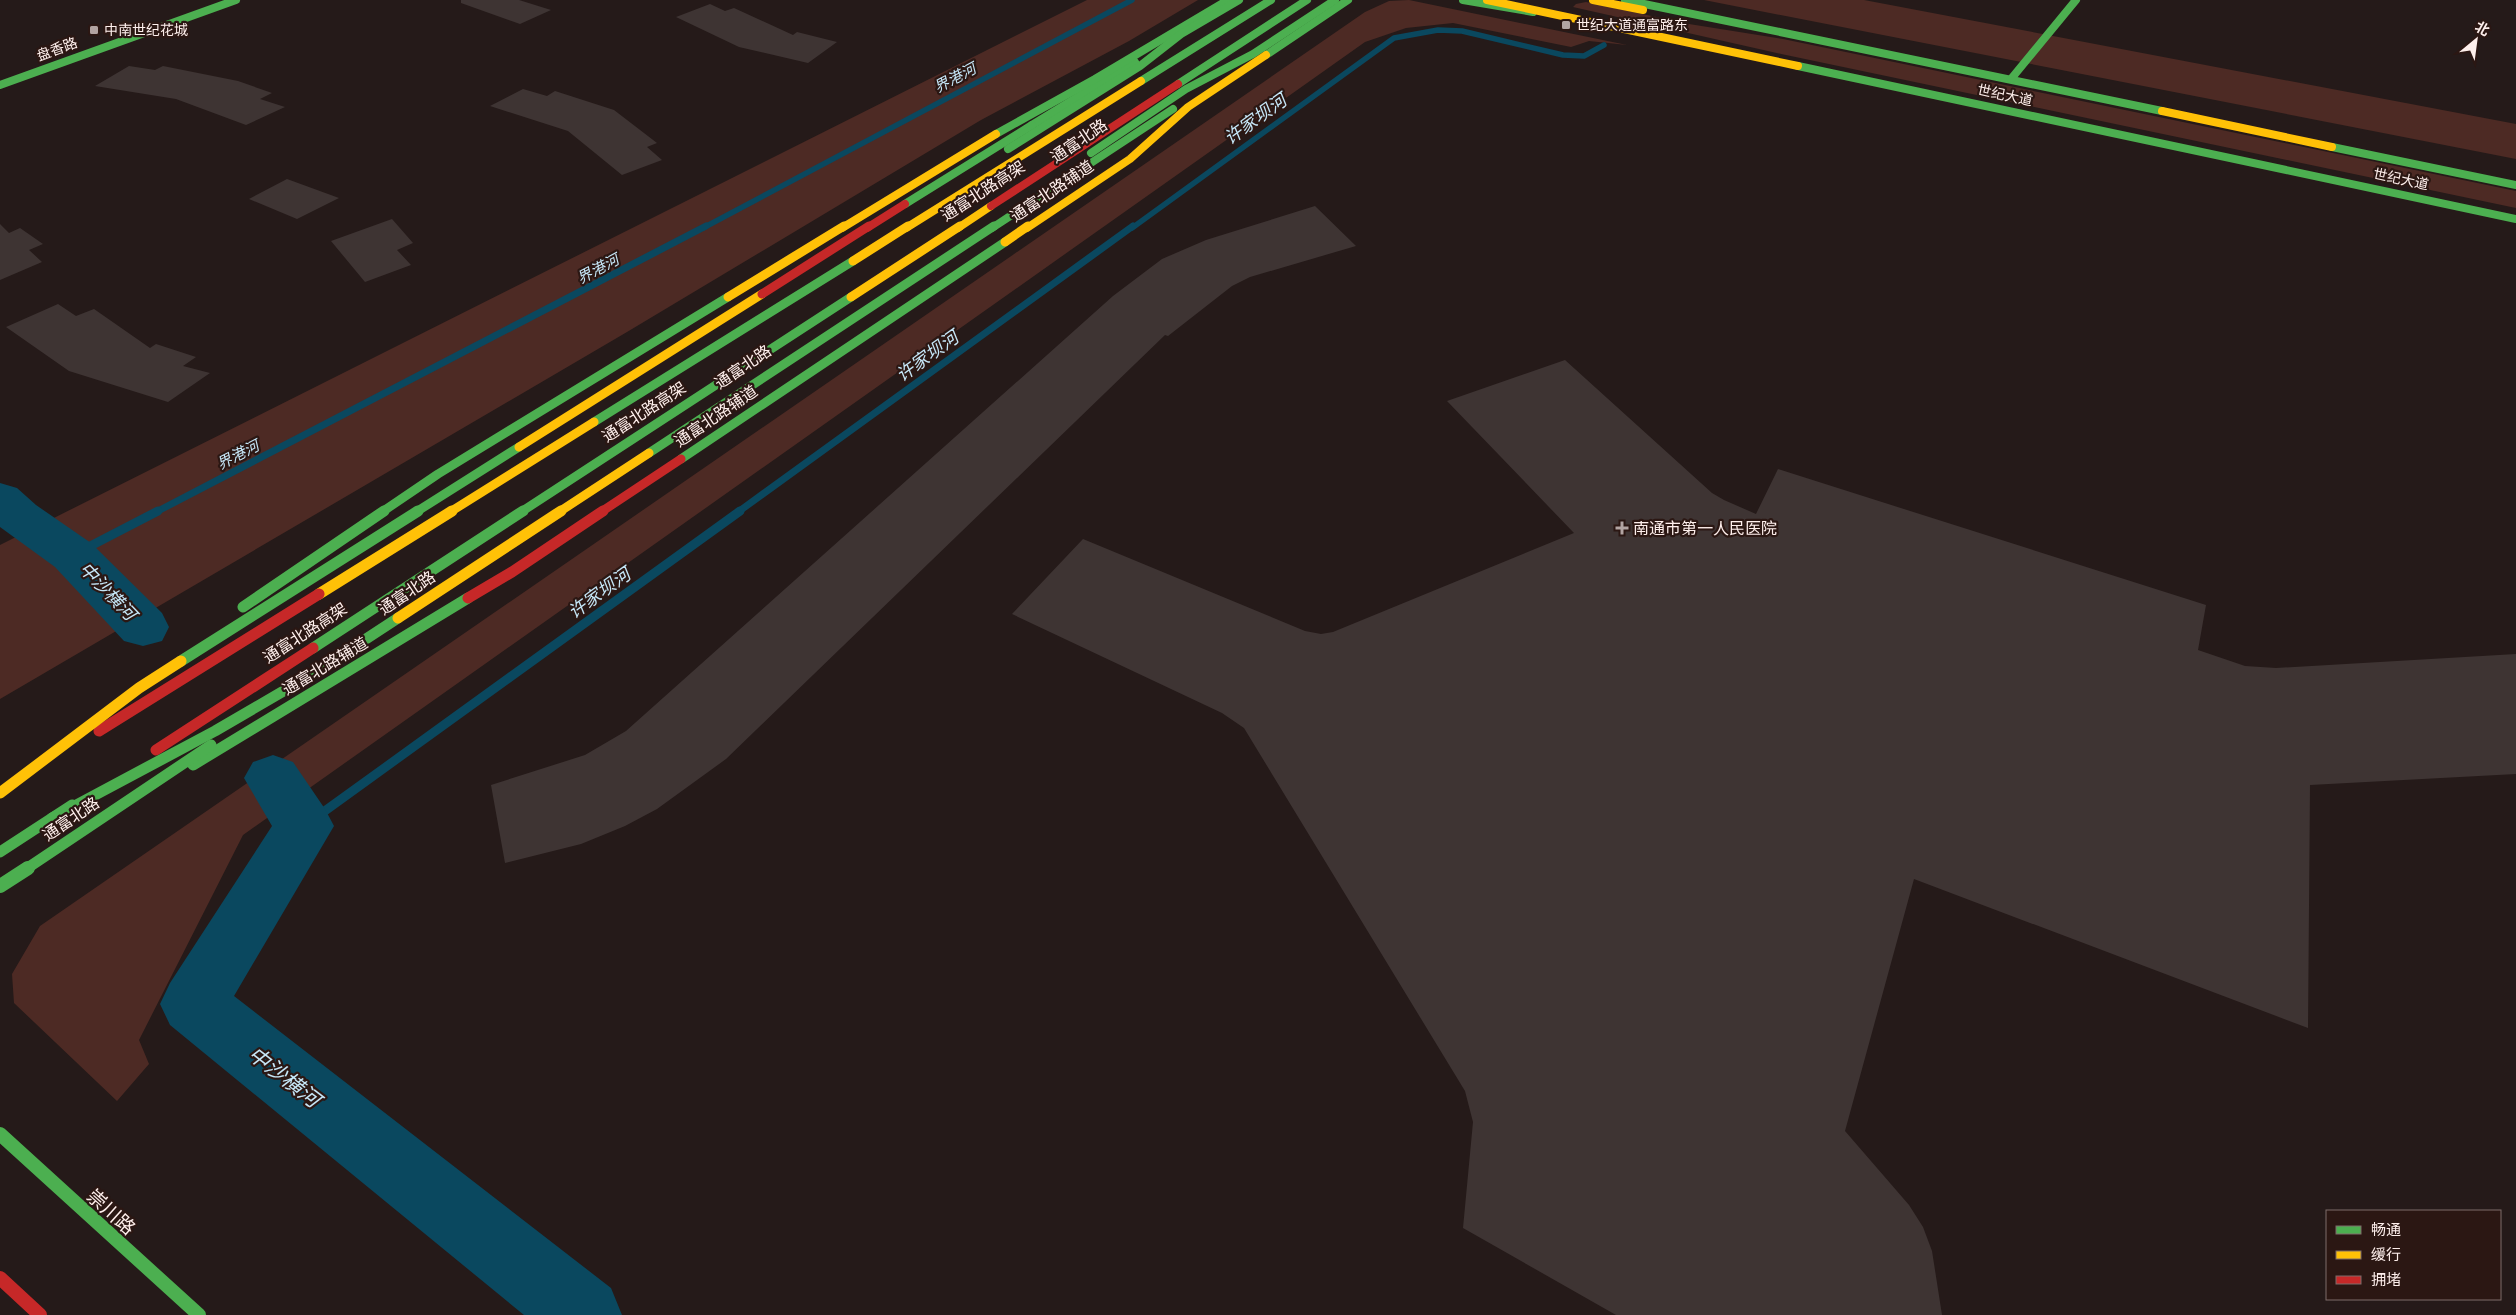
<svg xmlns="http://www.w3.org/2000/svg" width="2516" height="1315" font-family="Roboto,'Noto Sans SC',sans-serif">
  <rect width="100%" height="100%" fill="#251a19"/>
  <g fill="#4d2a24">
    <polygon points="1087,0 1198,0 1129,41 981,120 627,332 0,699 0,545"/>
    <polygon points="1409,0 1627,45 1589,41 1571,47 1453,23 1406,28 1365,42 243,835 139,1040 149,1064 117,1101 14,1003 12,974 40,926 1365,12 1389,1"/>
    <polygon points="1704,0 1864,0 2516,124 2516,159"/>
    <polygon points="1586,2 1689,24 1783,39 2516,191 2516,208 1786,55 1573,7 1576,4"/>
  </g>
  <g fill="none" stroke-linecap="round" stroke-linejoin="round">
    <g stroke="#0a485f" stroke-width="5.5">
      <polyline points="703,228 1132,0"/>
      <polyline points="1132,228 1394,38 1438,30 1462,31 1563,55 1584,56 1604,45"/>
    </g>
    <g stroke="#0a485f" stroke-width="7">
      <polyline points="156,512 706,226"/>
      <polyline points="738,512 1133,226"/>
    </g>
    <g stroke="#0a485f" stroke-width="9">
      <polyline points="73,555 158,511"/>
      <polyline points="304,826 740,511"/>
    </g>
    <g fill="#0a485f" fill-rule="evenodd">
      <polygon points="0,483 17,488 36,505 91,543 162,613 169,627 162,641 143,646 124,641 55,567 0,527"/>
      <polygon points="273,755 293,762 325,809 334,826 234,996 611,1288 622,1315 524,1315 170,1025 160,1004 170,983 272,826 244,778 253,762"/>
    </g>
  </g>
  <g fill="#3e3433">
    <polygon points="461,0 519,0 551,10 520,24 461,3"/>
    <polygon points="710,4 725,11 734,8 793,35 797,32 837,42 808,63 739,47 676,17"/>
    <polygon points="129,66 155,70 163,66 238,81 272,93 260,99 285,107 246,125 176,99 95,86"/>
    <polygon points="523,89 547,96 555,91 614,110 657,143 647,147 662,160 622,175 568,131 490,106"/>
    <polygon points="287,179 339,198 297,219 249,199"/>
    <polygon points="1315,206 1356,246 1250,277 1232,286 1168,336 1165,335 726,759 657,809 625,826 581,844 505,863 491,785 585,755 626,731 1113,296 1162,259 1206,240"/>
    <polygon points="392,219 413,243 397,250 411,265 365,282 331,241"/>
    <polygon points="0,224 9,233 20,228 43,244 29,250 42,262 0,280"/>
    <polygon points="58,304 76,316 94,309 150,348 156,344 196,357 183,366 210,373 168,402 69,371 6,327"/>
    <polygon points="1565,360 1712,493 1724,500 1756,514 1778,469 2206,605 2198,650 2245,666 2276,668 2516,654 2516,774 2310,785 2308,1028 1914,879 1845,1131 1909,1205 1923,1227 1932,1251 1942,1315 1616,1315 1463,1228 1473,1122 1465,1091 1244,728 1222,713 1012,614 1083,539 1305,631 1321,634 1333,632 1574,533 1447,401"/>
  </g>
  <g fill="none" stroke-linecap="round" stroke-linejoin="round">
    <g stroke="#4caf50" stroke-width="8">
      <polyline points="1463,0 1533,12"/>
      <polyline points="1625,0 2162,111"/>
      <polyline points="1266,55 1348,0"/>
      <polyline points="1798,66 2516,219"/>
      <polyline points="2011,79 2076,0"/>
      <polyline points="1141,81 1271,0"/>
      <polyline points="1178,84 1307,0"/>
      <polyline points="0,85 236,0"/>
      <polyline points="1032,125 1135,62"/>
      <polyline points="996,134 1095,79 1228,0"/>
      <polyline points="2332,147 2516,185"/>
      <polyline points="1008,149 1140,66 1181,34 1239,0"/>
      <polyline points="1091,153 1186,89 1253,54 1335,0"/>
    </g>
    <g stroke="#4caf50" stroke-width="9">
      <polyline points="594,422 853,261"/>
      <polyline points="681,459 1005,242"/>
      <polyline points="382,512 438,474 728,297"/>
      <polyline points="521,512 851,297"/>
    </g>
    <g stroke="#4caf50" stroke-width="11">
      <polyline points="243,607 384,511"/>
      <polyline points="313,648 523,511"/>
      <polyline points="193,765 468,598"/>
      <polyline points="0,852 72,805"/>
      <polyline points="26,869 211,745"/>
    </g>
    <g stroke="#4caf50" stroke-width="14">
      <polyline points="0,886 28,868"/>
      <polyline points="0,1134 199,1315"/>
    </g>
    <g stroke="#ffc107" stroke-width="8">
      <polyline points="1487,0 1798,66"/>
      <polyline points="1593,0 1643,10"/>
      <polyline points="2162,111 2332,147"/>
      <polyline points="842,228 996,134"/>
      <polyline points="906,228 1141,81"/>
      <polyline points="958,228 991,206"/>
      <polyline points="1027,228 1130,159 1188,107 1266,55"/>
    </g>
    <g stroke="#ffc107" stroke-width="9">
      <polyline points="1005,242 1028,226"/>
      <polyline points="853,261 908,226"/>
      <polyline points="728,297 844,226"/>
      <polyline points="851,297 960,226"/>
      <polyline points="450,512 594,422"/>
    </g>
    <polyline stroke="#ffc107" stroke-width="11" points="319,594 452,511"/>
    <polyline stroke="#c62828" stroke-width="8" points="991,206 1178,84"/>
    <polyline stroke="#c62828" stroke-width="9" points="601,512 681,459"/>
    <g stroke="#c62828" stroke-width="11">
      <polyline points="468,598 512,572 603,511"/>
      <polyline points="99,731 319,594"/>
      <polyline points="156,750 313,648"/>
    </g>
    <polyline stroke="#c62828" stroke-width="14" points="0,1278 40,1315"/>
    <g stroke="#4caf50" stroke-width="8">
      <polyline points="905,204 1032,125"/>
      <polyline points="992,228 1173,109"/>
    </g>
    <g stroke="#4caf50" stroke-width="9">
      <polyline points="649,453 994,226"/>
      <polyline points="416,512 519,447"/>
    </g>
    <g stroke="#4caf50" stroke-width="11">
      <polyline points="181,661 418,511"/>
      <polyline points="52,818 215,731 311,675 398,618"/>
    </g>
    <g stroke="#ffc107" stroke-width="9">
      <polyline points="519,447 762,294"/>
      <polyline points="559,512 649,453"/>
    </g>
    <g stroke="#ffc107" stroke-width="11">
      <polyline points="398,618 561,511"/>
      <polyline points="0,793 139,688 181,661"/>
    </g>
    <polyline stroke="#c62828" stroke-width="8" points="867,228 905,204"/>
    <polyline stroke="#c62828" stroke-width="9" points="762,294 869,226"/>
  </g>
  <g fill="#b2a4a2" stroke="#2b1713" stroke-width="2">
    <rect x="1561" y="20" width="10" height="10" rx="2.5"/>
    <rect x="89" y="25" width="10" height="10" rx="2.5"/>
    <path d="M1619.5 520.5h5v5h5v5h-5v5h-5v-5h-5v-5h5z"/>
  </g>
  <g text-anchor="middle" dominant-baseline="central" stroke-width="4.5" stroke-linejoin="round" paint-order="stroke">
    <g font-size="14" fill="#feefec" stroke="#2b1713" text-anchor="start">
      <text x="1576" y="25">世纪大道通富路东</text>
      <text x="104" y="30">中南世纪花城</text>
    </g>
    <g font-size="14" fill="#feefec" stroke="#2b1713">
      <text transform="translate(57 49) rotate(-20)">盘香路</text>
      <text transform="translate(2005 95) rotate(12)">世纪大道</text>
      <text transform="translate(2401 179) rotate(12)">世纪大道</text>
    </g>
    <g font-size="15" font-style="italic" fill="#c6e7f8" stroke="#2b1713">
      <text transform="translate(955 78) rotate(-28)">界港河</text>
      <text transform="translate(598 269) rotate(-28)">界港河</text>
      <text transform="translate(238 455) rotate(-27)">界港河</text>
    </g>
    <g font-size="16" fill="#feefec" stroke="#2b1713">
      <text transform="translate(1079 141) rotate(-34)">通富北路</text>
      <text transform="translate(983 191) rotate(-33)">通富北路高架</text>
      <text transform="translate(1052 191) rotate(-34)">通富北路辅道</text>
      <text transform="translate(743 367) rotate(-34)">通富北路</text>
      <text transform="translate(644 412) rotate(-33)">通富北路高架</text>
      <text transform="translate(716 416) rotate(-34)">通富北路辅道</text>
      <text transform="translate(407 593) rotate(-34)">通富北路</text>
      <text transform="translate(305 633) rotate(-33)">通富北路高架</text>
      <text transform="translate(325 666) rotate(-31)">通富北路辅道</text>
      <text transform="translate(71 819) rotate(-34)">通富北路</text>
    </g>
    <g font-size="16" fill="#feefec" stroke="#2b1713" text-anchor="start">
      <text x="1633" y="528">南通市第一人民医院</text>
    </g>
    <g font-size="18" font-style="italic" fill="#c6e7f8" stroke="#2b1713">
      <text transform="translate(1255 119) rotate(-36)">许家坝河</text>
      <text transform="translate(927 356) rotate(-36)">许家坝河</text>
      <text transform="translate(108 591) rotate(46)">中沙横河</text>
      <text transform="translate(599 593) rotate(-36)">许家坝河</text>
    </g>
    <g font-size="19" fill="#feefec" stroke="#2b1713">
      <text transform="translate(111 1212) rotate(42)">崇川路</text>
    </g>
    <g font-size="21" font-style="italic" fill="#c6e7f8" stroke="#2b1713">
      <text transform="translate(284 1077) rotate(38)">中沙横河</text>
    </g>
  </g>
  <rect x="2326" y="1210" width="175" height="90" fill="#2b1713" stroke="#7f6d6a"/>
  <rect x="2336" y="1226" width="25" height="8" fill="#4caf50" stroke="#7f6d6a"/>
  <text x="2371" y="1235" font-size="15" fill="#feefec">畅通</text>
  <rect x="2336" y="1251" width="25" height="8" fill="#ffc107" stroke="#7f6d6a"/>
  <text x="2371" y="1260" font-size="15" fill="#feefec">缓行</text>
  <rect x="2336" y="1276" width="25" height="8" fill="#c62828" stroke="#7f6d6a"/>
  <text x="2371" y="1285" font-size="15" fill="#feefec">拥堵</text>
  <g transform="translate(2476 40) rotate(29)" stroke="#2b1713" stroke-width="4" paint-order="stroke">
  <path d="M0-4L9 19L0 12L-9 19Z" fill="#feefec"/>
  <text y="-8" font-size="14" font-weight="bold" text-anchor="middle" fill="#feefec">北</text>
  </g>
</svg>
